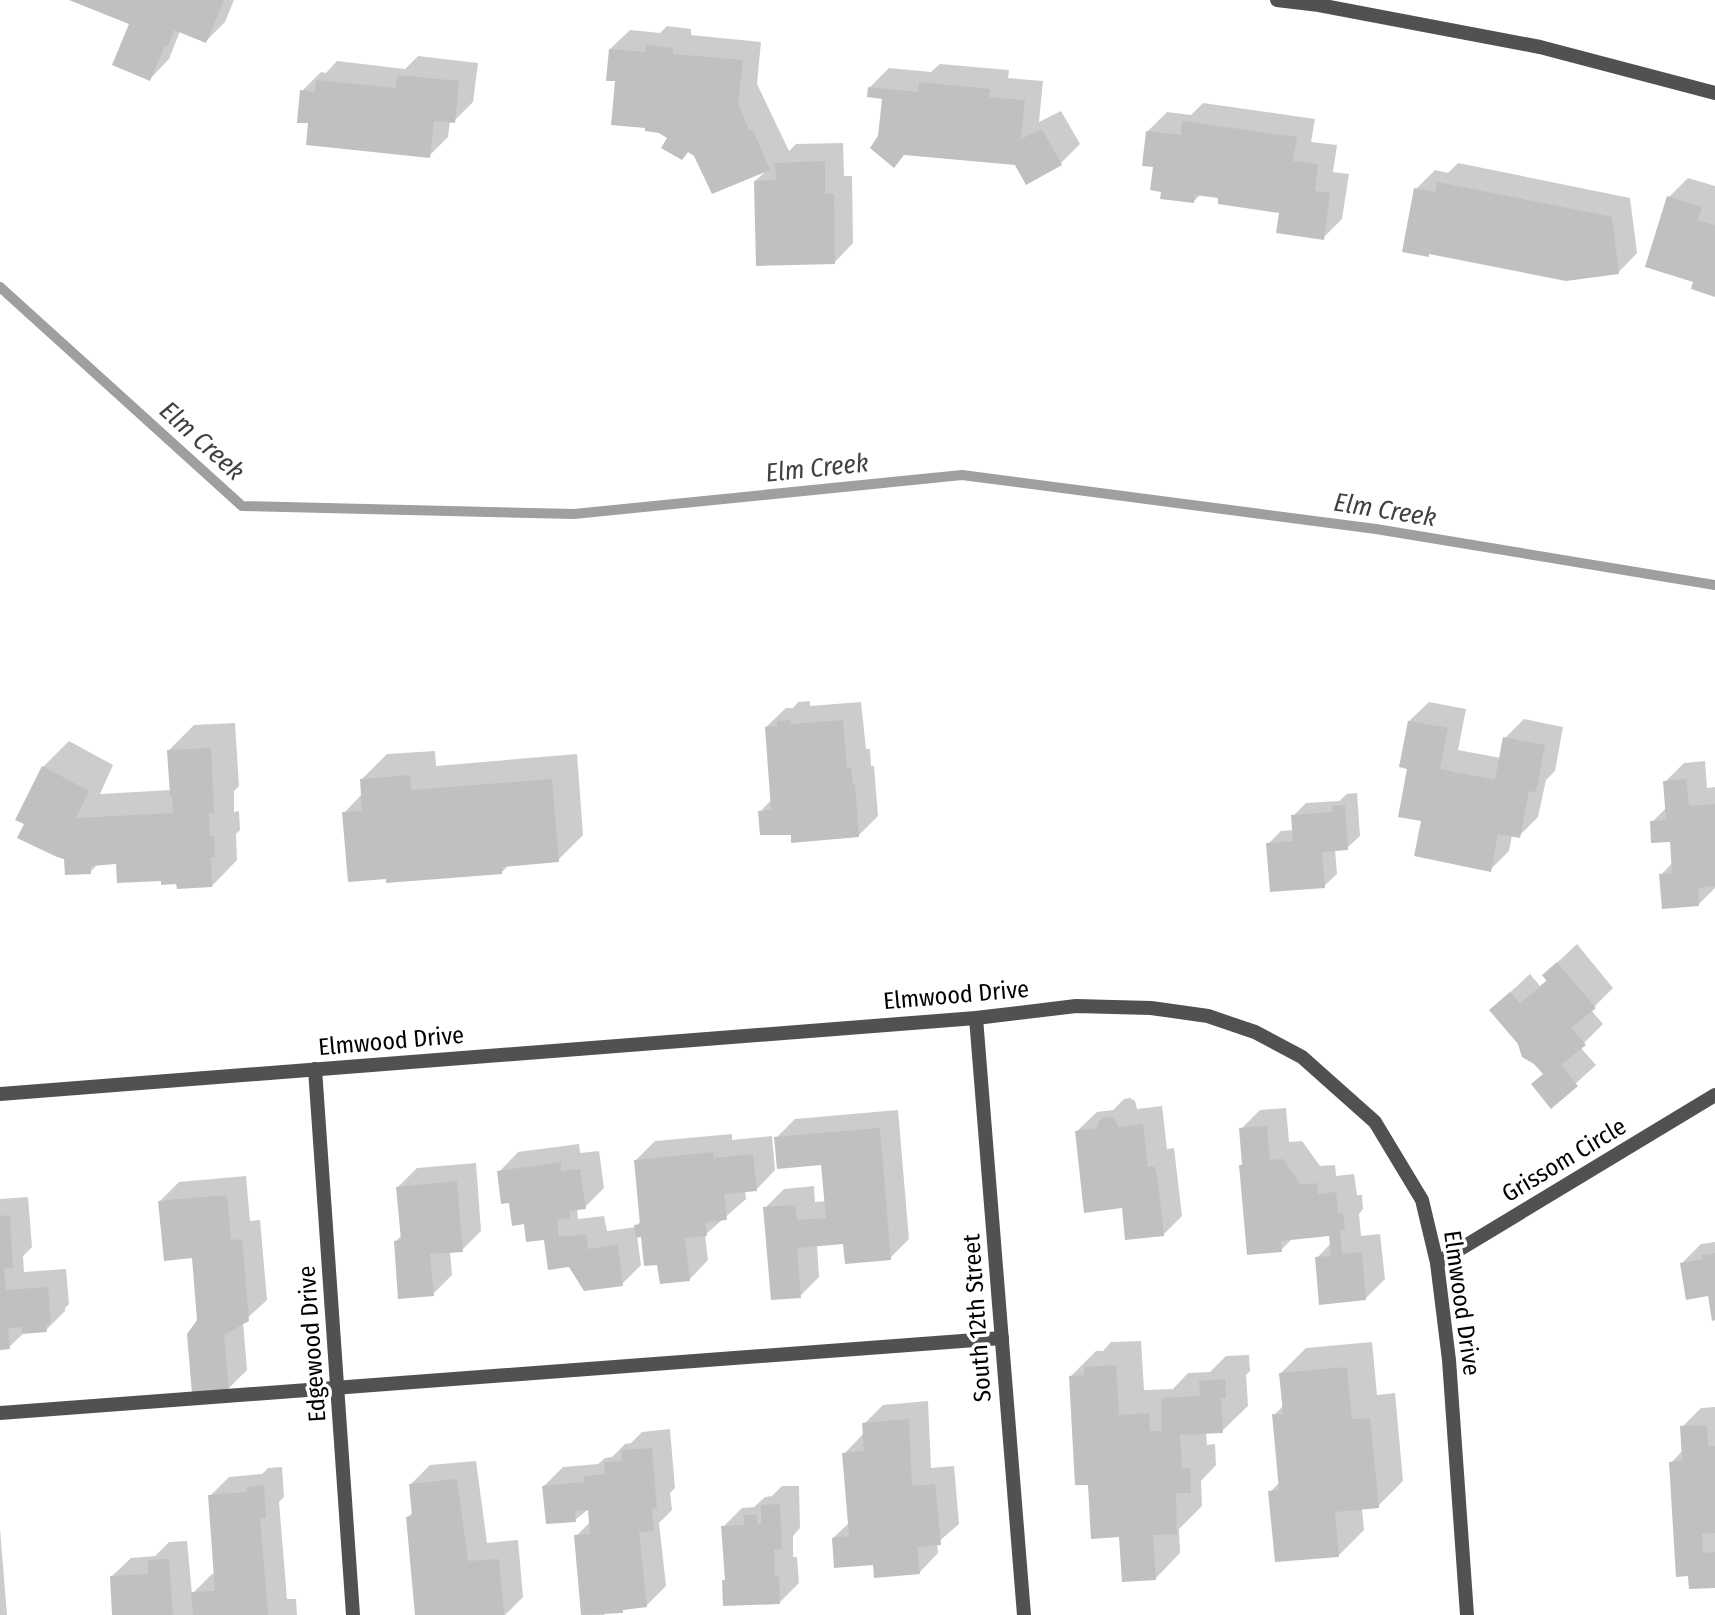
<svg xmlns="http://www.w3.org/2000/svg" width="1715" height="1615" font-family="'Fira Sans Condensed',sans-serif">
  <rect width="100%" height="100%" fill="#fff"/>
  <g fill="#0003">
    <polygon points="73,0 234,0 225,22 206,41 180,31 169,59 150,79 131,23"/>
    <polygon points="667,26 691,29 691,35 761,42 757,84 789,151 796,144 843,143 844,176 852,176 853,243 834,263 755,181 768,169 689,151 682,158 669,137 617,80 610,49 630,30 660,33"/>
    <polygon points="418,56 478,63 473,102 454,121 450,121 448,137 429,156 310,122 302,91 321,72 326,73 337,61 405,69"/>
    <polygon points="940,64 1009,70 1008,78 1043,81 1039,122 1061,111 1080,144 1060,164 1016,164 880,136 883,97 870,87 889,68 931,72"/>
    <polygon points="1203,103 1315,119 1311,142 1337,145 1333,172 1349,174 1342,219 1323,238 1280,211 1201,194 1193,202 1163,190 1155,166 1148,131 1167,112 1191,115"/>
    <polygon points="1458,163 1630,198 1637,253 1618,273 1431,252 1428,255 1416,189 1435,170 1448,173"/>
    <polygon points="1688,178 1715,186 1715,295 1695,281 1669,197"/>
    <polygon points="810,701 810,706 861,702 866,749 870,749 871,766 874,766 878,816 858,836 792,834 760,812 772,799 766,727 786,708 793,708 798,702"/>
    <polygon points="1429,702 1466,709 1458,750 1501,758 1505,738 1524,719 1563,727 1555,771 1546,780 1538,817 1519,836 1512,835 1509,851 1490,870 1423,820 1409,767 1409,721"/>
    <polygon points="235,723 239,786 234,791 234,812 239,811 240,830 236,834 237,860 212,886 162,879 118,863 99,863 90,872 66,857 26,823 18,820 43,767 69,741 113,765 100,794 171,790 169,750 194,725"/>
    <polygon points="435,751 436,766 577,754 583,835 558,860 510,864 502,872 344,813 362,794 361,780 387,754"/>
    <polygon points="1705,761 1707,788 1715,787 1715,888 1698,905 1661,875 1673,862 1671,840 1652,822 1667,807 1665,782 1684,763"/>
    <polygon points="1357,793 1360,836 1347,848 1335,849 1337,874 1324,886 1268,844 1281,831 1294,830 1293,816 1306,803 1339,801 1347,794"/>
    <polygon points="1577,944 1613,988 1591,1010 1603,1024 1580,1047 1596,1065 1551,1106 1544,1073 1491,1010 1530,974 1540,986 1548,979 1544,975"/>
    <polygon points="1130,1098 1135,1101 1137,1109 1162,1106 1167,1149 1174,1148 1182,1216 1163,1235 1124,1206 1077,1131 1097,1112 1113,1110 1124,1099"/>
    <polygon points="1286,1108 1289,1142 1302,1141 1320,1166 1335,1165 1336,1176 1354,1174 1357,1195 1362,1195 1363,1209 1359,1214 1361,1236 1380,1234 1385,1279 1366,1298 1317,1258 1331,1243 1330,1234 1293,1238 1281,1250 1241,1166 1244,1163 1241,1129 1260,1110"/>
    <polygon points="898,1110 909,1239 890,1258 845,1242 817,1245 819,1277 800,1296 765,1208 784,1189 814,1186 815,1202 826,1201 823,1164 776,1138 795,1119"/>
    <polygon points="732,1134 732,1140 772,1136 775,1170 756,1190 745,1190 746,1199 705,1235 708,1260 689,1280 659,1263 643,1235 637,1236 641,1265 622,1284 545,1238 526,1222 511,1201 499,1172 518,1152 579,1144 580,1153 599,1151 604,1188 585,1207 577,1208 578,1219 604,1216 607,1231 636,1227 642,1219 636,1160 655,1141"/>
    <polygon points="476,1163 481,1231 462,1250 450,1251 452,1275 433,1294 396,1241 402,1235 398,1187 417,1168"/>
    <polygon points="246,1176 250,1221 260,1220 267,1300 243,1322 247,1370 228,1389 199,1320 194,1256 160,1201 179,1182"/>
    <polygon points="28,1197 32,1247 23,1256 24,1272 66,1269 69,1304 65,1308 65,1311 46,1330 25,1332 9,1347 0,1348 0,1199"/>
    <polygon points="1715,1242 1715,1319 1710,1294 1682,1263 1701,1244"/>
    <polygon points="1141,1341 1144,1390 1173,1389 1188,1373 1210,1372 1226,1356 1249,1355 1250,1371 1246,1375 1248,1406 1222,1431 1206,1432 1207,1445 1215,1444 1216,1465 1201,1481 1202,1506 1179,1529 1180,1553 1155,1579 1121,1535 1090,1483 1071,1376 1096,1351 1103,1351 1111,1342"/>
    <polygon points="1372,1342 1377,1395 1395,1393 1403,1481 1378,1506 1362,1508 1364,1530 1339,1555 1270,1492 1280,1482 1274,1415 1284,1405 1281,1373 1306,1348"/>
    <polygon points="928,1401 931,1468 954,1466 959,1524 937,1543 938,1553 919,1573 875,1563 833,1538 850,1522 844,1454 863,1434 864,1424 883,1405"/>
    <polygon points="1715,1407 1715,1586 1690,1587 1671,1463 1683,1450 1682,1427 1701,1408"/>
    <polygon points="670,1429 675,1488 670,1493 672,1510 659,1523 666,1586 647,1605 626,1607 622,1611 606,1613 604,1615 583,1615 576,1536 591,1521 590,1508 575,1520 544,1486 563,1467 598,1464 605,1458 612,1457 625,1444 631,1443 642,1432"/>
    <polygon points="476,1461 487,1543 518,1540 523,1597 505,1615 417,1615 408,1517 413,1512 410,1485 430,1465"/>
    <polygon points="282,1467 284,1497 279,1502 287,1599 296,1599 297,1615 114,1615 111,1577 131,1558 155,1556 169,1542 187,1541 192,1594 212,1574 215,1573 210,1496 229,1477 262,1474 268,1468"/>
    <polygon points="782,1486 799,1486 800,1528 793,1536 793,1557 797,1557 799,1583 779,1603 724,1581 727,1578 723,1527 742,1508 754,1507 765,1497 772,1496"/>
    <polygon points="0,1529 7,1615 0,1615"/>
  </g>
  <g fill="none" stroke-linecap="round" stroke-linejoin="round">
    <polyline stroke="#9f9f9f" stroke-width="10" points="0,287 242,506 574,514 962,475 1376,529 1715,585"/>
  </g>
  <g fill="#c0c0c0">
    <polygon points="69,0 224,0 206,43 174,30 168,46 165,45 150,81 112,65 129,24"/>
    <polygon points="646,45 673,48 673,54 743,60 738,104 749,130 753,130 770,170 712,194 694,156 688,152 682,160 661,148 667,138 659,133 645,131 645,128 611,125 615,81 606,81 609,49 645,52"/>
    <polygon points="397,75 459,81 455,123 434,121 430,158 306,145 308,123 297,123 300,90 315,92 316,80 396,88"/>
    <polygon points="919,82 990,89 989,97 1025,100 1021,139 1042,129 1062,165 1026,185 1015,165 904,155 894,168 870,148 878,136 882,99 867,97 868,87 918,92"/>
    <polygon points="1182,121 1297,137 1293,161 1318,164 1315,191 1330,193 1324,240 1276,233 1279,213 1218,204 1218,198 1195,195 1194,203 1160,199 1161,192 1150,190 1153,167 1142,166 1146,131 1181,135"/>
    <polygon points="825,161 825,194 834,194 835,264 756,266 754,181 776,180 775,163"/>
    <polygon points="1437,182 1612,217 1619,274 1566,281 1429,254 1429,257 1402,252 1414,188 1435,192"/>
    <polygon points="1667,196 1702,207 1698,220 1715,225 1715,297 1691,289 1693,282 1645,267"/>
    <polygon points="791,720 791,724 843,720 847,768 851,767 853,784 855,784 859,837 791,843 791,835 760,835 758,811 771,810 765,727 777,726 777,721"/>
    <polygon points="1408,721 1448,728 1440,769 1495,780 1503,737 1545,745 1536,792 1529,791 1520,838 1498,834 1491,872 1414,856 1421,821 1398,817 1407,769 1399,767"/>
    <polygon points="211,748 214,813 209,813 210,836 214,836 215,857 211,857 212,887 177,889 176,884 161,885 161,881 117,883 116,864 91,866 91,874 65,875 64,859 57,857 17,838 24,824 15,820 42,766 89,791 76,818 173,813 172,796 170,796 167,750"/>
    <polygon points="410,775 411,790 552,779 559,862 502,867 502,874 386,883 386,879 348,882 342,812 362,811 360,779"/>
    <polygon points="1686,779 1689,806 1715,804 1715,886 1698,888 1699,906 1662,909 1659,874 1672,873 1670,842 1651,843 1650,821 1666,820 1663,781"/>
    <polygon points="1345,805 1348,850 1322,852 1325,888 1270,892 1266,843 1293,841 1291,815 1333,812 1332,806"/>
    <polygon points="1557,962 1596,1008 1571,1028 1586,1045 1561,1065 1578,1086 1551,1109 1531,1084 1543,1074 1534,1064 1522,1057 1518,1044 1489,1010 1510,992 1520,1003 1547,981 1542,975"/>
    <polygon points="1104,1117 1114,1118 1118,1127 1143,1124 1148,1167 1155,1167 1158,1182 1164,1236 1125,1240 1122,1208 1084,1213 1075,1131 1097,1128 1098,1122"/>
    <polygon points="1267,1126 1270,1160 1283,1159 1301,1185 1317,1183 1318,1194 1336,1192 1338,1214 1343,1213 1345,1230 1340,1230 1342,1254 1362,1252 1366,1300 1319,1305 1315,1257 1331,1256 1329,1236 1281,1241 1282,1252 1247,1255 1239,1165 1242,1165 1239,1128"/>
    <polygon points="880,1128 891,1260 845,1264 843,1244 797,1248 801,1298 771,1300 763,1207 795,1205 797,1220 826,1218 821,1165 777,1169 774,1137"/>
    <polygon points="713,1152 714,1158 753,1154 757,1191 724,1194 727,1220 705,1222 707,1236 685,1238 690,1281 660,1284 657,1265 644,1266 641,1237 636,1238 634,1225 640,1224 634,1160"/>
    <polygon points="561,1162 561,1171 580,1169 586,1209 569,1211 570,1218 557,1220 559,1237 586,1234 588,1249 618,1245 623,1286 584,1291 569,1267 548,1270 544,1240 526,1242 524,1224 512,1226 509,1203 501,1204 497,1171"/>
    <polygon points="457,1181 463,1252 430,1254 434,1296 398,1299 394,1241 401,1240 396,1187"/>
    <polygon points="227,1195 231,1240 242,1239 249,1321 224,1335 229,1391 192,1394 187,1334 197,1320 192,1258 164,1261 158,1201"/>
    <polygon points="10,1215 13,1268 4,1269 6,1290 48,1287 51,1324 46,1325 47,1332 22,1334 22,1327 8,1328 10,1349 0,1350 0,1216"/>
    <polygon points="1715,1253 1715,1320 1712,1321 1708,1296 1686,1300 1680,1263 1702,1259 1702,1255"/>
    <polygon points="1116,1365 1119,1415 1149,1413 1150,1431 1162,1431 1161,1398 1200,1396 1199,1381 1225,1379 1226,1398 1221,1398 1223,1433 1180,1435 1182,1469 1190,1468 1191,1493 1176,1493 1177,1534 1153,1535 1156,1580 1122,1582 1119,1537 1091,1539 1088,1485 1075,1485 1069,1376 1084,1375 1084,1367"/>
    <polygon points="1347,1367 1352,1419 1370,1418 1379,1508 1335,1512 1339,1557 1275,1562 1268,1491 1279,1490 1272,1414 1283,1414 1279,1373"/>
    <polygon points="909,1419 912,1486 935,1484 941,1545 917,1547 920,1574 874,1578 873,1565 834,1568 832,1538 849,1536 842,1453 864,1451 862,1423"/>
    <polygon points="1707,1425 1708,1446 1715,1446 1715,1533 1702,1534 1703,1553 1715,1552 1715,1588 1689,1589 1688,1576 1676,1577 1669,1462 1682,1461 1680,1426"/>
    <polygon points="652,1448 657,1508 652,1509 654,1531 639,1532 647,1607 623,1610 623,1613 581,1615 574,1535 590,1534 588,1510 575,1511 576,1522 546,1524 542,1486 584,1482 584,1476 605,1474 604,1462 622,1461 621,1450"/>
    <polygon points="457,1479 468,1561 499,1559 504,1615 415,1615 406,1517 412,1516 409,1484"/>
    <polygon points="264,1485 266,1518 260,1518 268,1615 193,1615 191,1592 215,1591 208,1495 247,1492 247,1487"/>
    <polygon points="780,1504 782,1549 774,1550 775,1576 779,1576 780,1604 723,1606 722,1580 725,1580 721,1526 744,1525 744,1515 757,1515 757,1524 761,1524 761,1505"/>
    <polygon points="169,1559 173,1615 112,1615 110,1576 148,1574 148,1560"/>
  </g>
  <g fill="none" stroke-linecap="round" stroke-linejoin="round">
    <polyline stroke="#515151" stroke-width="14" points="0,1413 1002,1338"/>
    <g stroke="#515151" stroke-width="14">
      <polyline points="976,1018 1024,1615"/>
      <polyline points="315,1069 353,1615"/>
      <polyline points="0,1094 976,1018 1076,1006 1151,1008 1208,1016 1255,1032 1302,1057 1375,1122 1422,1200 1437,1263 1449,1360 1467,1615"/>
      <polyline points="1437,1263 1715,1095"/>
    </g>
    <polyline stroke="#515151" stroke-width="14" points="1277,0 1319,5 1540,47 1715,93"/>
  </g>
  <g text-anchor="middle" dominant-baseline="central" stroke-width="7" stroke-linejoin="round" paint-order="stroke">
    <g font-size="24" fill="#000" stroke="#fff">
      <text transform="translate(956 995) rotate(-5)">Elmwood Drive</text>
      <text transform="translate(391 1041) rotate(-5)">Elmwood Drive</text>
      <text transform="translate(1564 1160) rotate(-31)">Grissom Circle</text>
      <text transform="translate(1462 1303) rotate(82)">Elmwood Drive</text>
      <text transform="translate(977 1318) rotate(-94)">South 12th Street</text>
      <text transform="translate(312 1344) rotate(-94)">Edgewood Drive</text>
    </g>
    <g font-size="26" font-style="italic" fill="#404040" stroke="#fff">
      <text transform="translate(202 441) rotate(42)">Elm Creek</text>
      <text transform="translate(817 468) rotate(-6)">Elm Creek</text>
      <text transform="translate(1385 510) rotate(9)">Elm Creek</text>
    </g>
  </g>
</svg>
